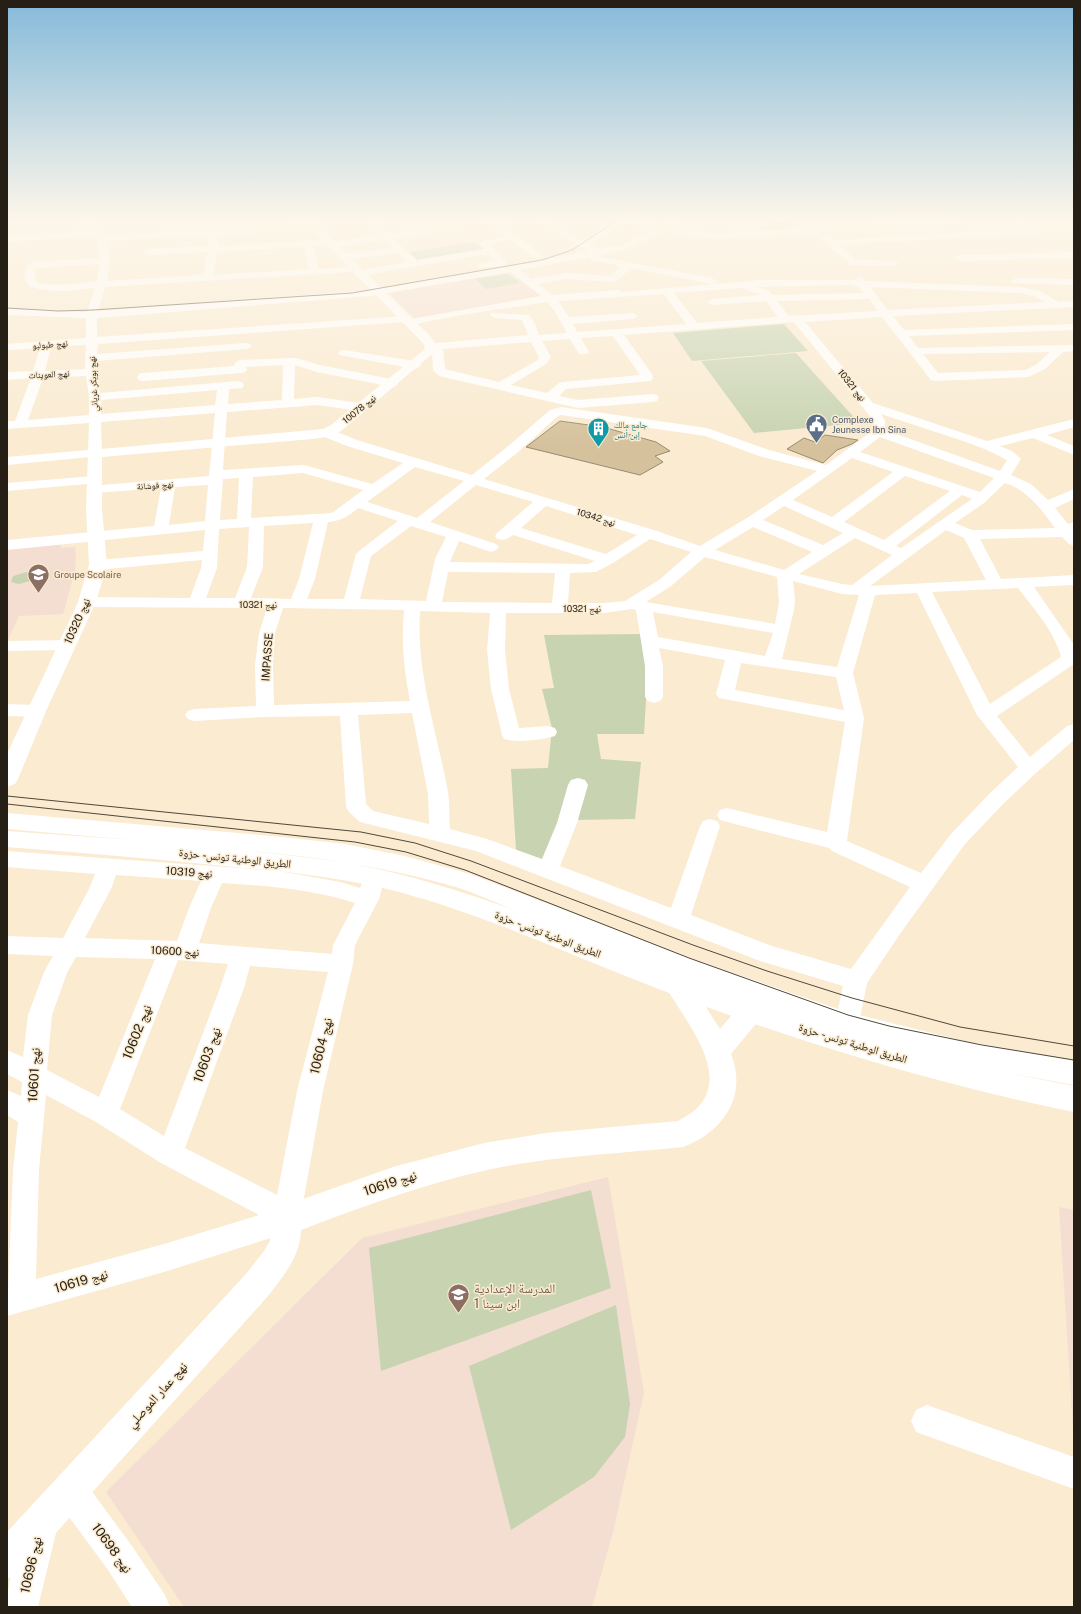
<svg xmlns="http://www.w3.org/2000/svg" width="1081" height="1614" font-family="'Public Sans','Noto Naskh Arabic',sans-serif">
  <rect width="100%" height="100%" fill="#faebd1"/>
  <g fill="#f4ded1">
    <polygon points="511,272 545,297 416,320 390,293"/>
    <polygon points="61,543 61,548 75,547 76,556 75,571 63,614 19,616 7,642 7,548"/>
    <polygon points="608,1177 644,1393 613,1532 592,1607 184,1607 106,1492 362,1238"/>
    <polygon points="1059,1207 1074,1210 1074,1429 1073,1429"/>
  </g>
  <g fill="#c7d3b1">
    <polygon points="772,221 773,221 803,227 759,231"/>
    <polygon points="474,242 488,250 418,261 409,252"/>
    <polygon points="508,274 520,283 486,289 475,279"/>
    <polygon points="784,324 808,351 692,361 673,333"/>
    <polygon points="796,353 859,423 754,433 701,361"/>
    <polygon points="27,572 34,575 30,581 19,584 11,582 13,576"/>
    <polygon points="645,634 648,667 644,734 597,734 601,759 641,762 635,819 573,820 558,867 516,850 511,769 548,768 552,728 542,689 554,688 544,635"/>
    <polygon points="591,1190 611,1288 381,1371 369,1248"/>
    <polygon points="616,1305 630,1404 625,1437 594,1477 511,1530 469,1366"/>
  </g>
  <g fill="#d5c19c" stroke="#988b73">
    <polygon points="560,421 603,427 656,442 670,451 655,456 663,462 640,475 526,447"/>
    <polygon points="825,435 858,440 852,444 837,450 823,463 787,449 804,438 815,442"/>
  </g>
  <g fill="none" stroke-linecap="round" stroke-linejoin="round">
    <g fill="#fff" fill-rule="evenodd">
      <path d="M 85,221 L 94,221 L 102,234 L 104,235 L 255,227 L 312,221 L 314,223 L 309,226 L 255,233 L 217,235 L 218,246 L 330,239 L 331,242 L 379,235 L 366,221 L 375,221 L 389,234 L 460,223 L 463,224 L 465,226 L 463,228 L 460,229 L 394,239 L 417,260 L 483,249 L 479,245 L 481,242 L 504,236 L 485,221 L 495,221 L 516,235 L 543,256 L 538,259 L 535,258 L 510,240 L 490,245 L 507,263 L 502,266 L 479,268 L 477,266 L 479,264 L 495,261 L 488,254 L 360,276 L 356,275 L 355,273 L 356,271 L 407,262 L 398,253 L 344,260 L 339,257 L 344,254 L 393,248 L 385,240 L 331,248 L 328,247 L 327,244 L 313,246 L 319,269 L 348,267 L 352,268 L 353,270 L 352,272 L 105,287 L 98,311 L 370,290 L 512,266 L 588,251 L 538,221 L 549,221 L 583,240 L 617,221 L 644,221 L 661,225 L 667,221 L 678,221 L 671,227 L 713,233 L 908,221 L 957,221 L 953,224 L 713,239 L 664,231 L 628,249 L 596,256 L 712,278 L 717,281 L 716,283 L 712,284 L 631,268 L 617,281 L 613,282 L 565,279 L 538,284 L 552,295 L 618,290 L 622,292 L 762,280 L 854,280 L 859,277 L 863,278 L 865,281 L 1020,287 L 1040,291 L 1059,302 L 1074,301 L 1074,307 L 893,316 L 904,330 L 1074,324 L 1074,330 L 909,336 L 918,348 L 1074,345 L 1074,351 L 1063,352 L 1045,369 L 1028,377 L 935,381 L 931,380 L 882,317 L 805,322 L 873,403 L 987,441 L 1074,419 L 1074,427 L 1047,435 L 1074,446 L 1074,455 L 1033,438 L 1000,446 L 1012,451 L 1021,459 L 1011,475 L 1031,484 L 1048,500 L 1074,489 L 1074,499 L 1055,508 L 1068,524 L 1074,522 L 1074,546 L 1069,544 L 1062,537 L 980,539 L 1001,579 L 1074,575 L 1074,585 L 1034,587 L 1072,642 L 1074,645 L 1074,664 L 997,716 L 1030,757 L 1067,726 L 1074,724 L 1074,740 L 1036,773 L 1004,803 L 965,844 L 902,931 L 867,983 L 859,1023 L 856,1030 L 847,1033 L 838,1030 L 835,1023 L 843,986 L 760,961 L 476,851 L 360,822 L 349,812 L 346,807 L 340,716 L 265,717 L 194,721 L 188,719 L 185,715 L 188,711 L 194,709 L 256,706 L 255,665 L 259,633 L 267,608 L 87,607 L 81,605 L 79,602 L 81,599 L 87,597 L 190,598 L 201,568 L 202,560 L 98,570 L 93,568 L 90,565 L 93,562 L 98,560 L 203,551 L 205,530 L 7,550 L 7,540 L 154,526 L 161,488 L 95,493 L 90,492 L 88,489 L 90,486 L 209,476 L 215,413 L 101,422 L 102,453 L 100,456 L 7,465 L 7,457 L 88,450 L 89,423 L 7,429 L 7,421 L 15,421 L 31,378 L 7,380 L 7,372 L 33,371 L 40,348 L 7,350 L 7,344 L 86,338 L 86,318 L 7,315 L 7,309 L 87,312 L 95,288 C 73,291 52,293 30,287 L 24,277 L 27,265 L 32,262 L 100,258 L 98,239 L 93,236 L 7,242 L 7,236 L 90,231 ZM 627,223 L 654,229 L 622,245 L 598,249 L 589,244 ZM 208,235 L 208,246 L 150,249 L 145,252 L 150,255 L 208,252 L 203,275 L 107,281 L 110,261 L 108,241 ZM 304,247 L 309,269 L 213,275 L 217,252 ZM 590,257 L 591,260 L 621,266 L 611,276 L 565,273 L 531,279 L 520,270 ZM 100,264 L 97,281 C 77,284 58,286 38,283 L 34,277 L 36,268 ZM 510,272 L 541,296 L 411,319 L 406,316 L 97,337 L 97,318 L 370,296 ZM 849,285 L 859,287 L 864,293 L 772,295 L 769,291 L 756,287 ZM 870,287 L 1020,293 L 1033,296 L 1046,302 L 888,310 ZM 741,288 L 761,295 L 712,299 L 707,302 L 712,305 L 766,301 L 778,317 L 697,323 L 674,293 ZM 664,294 L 686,324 L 577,332 L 573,324 L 633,319 L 638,316 L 633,313 L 569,317 L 558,301 ZM 869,299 L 878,311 L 789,316 L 777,301 ZM 547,302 L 554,310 L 567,333 L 539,335 L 535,324 L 529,315 L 491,313 L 490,315 L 495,318 L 522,320 L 528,335 L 427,344 L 425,346 L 427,348 L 432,349 L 433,370 L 439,376 L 578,408 L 653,402 L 657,401 L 659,398 L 657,395 L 653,394 L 578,400 L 559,396 L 566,389 L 651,381 L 653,378 L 652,374 L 624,335 L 794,322 L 869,415 L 873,421 L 872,431 L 826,465 L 769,450 L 707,428 L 561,407 L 550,410 L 507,447 L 472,475 L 357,440 L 332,430 L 322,430 L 321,433 L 322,436 L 347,446 L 403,463 L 372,484 L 304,465 L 223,470 L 227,412 L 317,405 L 360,411 L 364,410 L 366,407 L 364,404 L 360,403 L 317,397 L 294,399 L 295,365 L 317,372 L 392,387 L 396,386 L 398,383 L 396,380 L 320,365 L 296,358 L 289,358 L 240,360 L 236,362 L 234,364 L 235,366 L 143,373 L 139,374 L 137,377 L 139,380 L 143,381 L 241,373 L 245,372 L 247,369 L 246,367 L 283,365 L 282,400 L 228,404 L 229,389 L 242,388 L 244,385 L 242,382 L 238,381 L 100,393 L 97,372 L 97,361 L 246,349 L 250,348 L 252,346 L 250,344 L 246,343 L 97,354 L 98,344 L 405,322 L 410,325 L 461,315 ZM 613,336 L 640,375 L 563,382 L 559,383 L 547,393 L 511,385 L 546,364 L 551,357 L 542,341 L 570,339 L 579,354 L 587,354 L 589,352 L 581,338 ZM 531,342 L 539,357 L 538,360 L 499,382 L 445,369 L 443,349 ZM 86,345 L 85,369 L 45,371 L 51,347 ZM 1050,352 L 1037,364 L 1026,370 L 938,373 L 923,354 ZM 86,376 L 89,397 L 89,415 L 28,420 L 43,378 ZM 217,390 L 215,405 L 101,414 L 101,400 ZM 881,414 L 966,442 L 987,450 L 1007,460 L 1000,471 L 885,430 L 885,421 ZM 561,415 L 705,436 L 759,456 L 817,471 L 747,518 L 700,546 L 654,530 L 484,479 L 517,453 L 558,416 ZM 880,437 L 994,478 L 980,492 L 860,452 ZM 852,458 L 893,472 L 832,517 L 793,500 ZM 415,467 L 464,481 L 417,518 L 367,502 ZM 303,473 L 363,490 L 332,513 L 251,518 L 253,477 ZM 905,476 L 950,491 L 884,540 L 844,522 ZM 239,478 L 237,519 L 220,520 L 223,479 ZM 1005,483 C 1027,490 1042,510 1055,528 L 972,530 L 955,523 L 984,503 ZM 208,485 L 205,521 L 169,525 L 175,487 ZM 476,485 L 533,502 L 497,533 L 495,536 L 497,539 C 504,541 507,539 513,535 L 595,561 L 588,564 L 450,562 L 459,541 L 491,552 L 496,550 L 499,547 L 496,544 L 430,522 ZM 962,495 L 972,499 L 901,548 L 896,546 ZM 546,506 L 637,535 L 606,554 L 521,528 ZM 784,506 L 843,533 L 823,545 L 763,520 ZM 358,508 L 398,521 L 359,551 L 356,554 L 344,599 L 307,599 L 315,579 L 328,522 C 341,521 349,516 358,508 ZM 313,523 L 299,579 L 291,599 L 251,598 L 263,567 L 264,526 ZM 411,526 L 446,537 L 435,559 L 426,601 L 360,599 L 371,556 ZM 249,527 L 247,567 L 235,598 L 206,598 L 217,568 L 219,529 ZM 753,527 L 812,552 L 784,570 L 715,550 ZM 946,530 L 964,538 L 986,580 L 870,586 ZM 855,538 L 892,555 L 852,585 L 842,584 L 799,574 ZM 650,539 L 691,552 L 659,580 L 625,601 L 604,603 L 568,603 L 570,573 L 596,572 L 613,563 ZM 705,557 L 777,577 L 779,603 L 775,624 L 646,602 L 671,586 ZM 448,572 L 555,573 L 552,603 L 442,602 ZM 793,581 L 842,594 L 859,595 L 837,667 L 782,659 L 794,610 L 795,599 ZM 1018,588 C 1034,609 1055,632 1061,657 L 990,704 L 932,592 ZM 917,593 L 977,715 L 1018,767 L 990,793 L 951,834 L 921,873 L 847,841 L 864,718 L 853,673 L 875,595 ZM 283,608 L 404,610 C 401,641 404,671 410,701 L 274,705 L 273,665 L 275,633 ZM 632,609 L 636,610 L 645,666 L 645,697 L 648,701 L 654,703 L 660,701 L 663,697 L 663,666 L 659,648 L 725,660 L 716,694 L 719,698 L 845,722 L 827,832 L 727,808 L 720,810 L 717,815 L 720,820 L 727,822 L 829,848 L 832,851 L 910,887 L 851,969 L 772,946 L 691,915 L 720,826 L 717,821 L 710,819 L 703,821 L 700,826 L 671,908 L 560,866 L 577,823 L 588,785 L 585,780 L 578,778 L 571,780 L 568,785 L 557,823 L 542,859 L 487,839 L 450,829 C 449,817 450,804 448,792 C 437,731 416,674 420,611 L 490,613 L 487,650 L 491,689 L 502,735 L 504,739 C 519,743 540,740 555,736 L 557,732 L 555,728 L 548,726 L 519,728 L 509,689 L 505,650 L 506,613 L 604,613 ZM 653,612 L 773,633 L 765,656 L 658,637 ZM 741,663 L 836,677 L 844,710 L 735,690 ZM 412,713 L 428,794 L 429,824 L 373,811 L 366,804 L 358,715 Z"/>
      <polygon points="1031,223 1074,226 1074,232 1041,229 1040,232 1037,233 839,245 856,260 896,261 898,263 896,265 893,266 851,265 820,238 825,235 833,240 1028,228 1026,226 1028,224"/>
      <polygon points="1074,252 1074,258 958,261 953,258 958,255"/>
      <polygon points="1016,278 1074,279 1074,285 1012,283 1011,281"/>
      <polygon points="344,350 415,361 419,363 421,365 419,367 415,369 340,355 338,353 340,351"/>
      <polygon points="94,476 99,477 101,480 99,483 7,491 7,483"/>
      <polygon points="67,640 73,641 75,645 73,649 67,650 7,651 7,641"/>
      <polygon points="7,704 36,705 42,707 45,711 42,715 36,717 7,716"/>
      <path d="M 7,851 L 279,871 L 340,882 L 360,888 L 366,872 L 374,870 L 382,872 L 385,878 L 379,899 L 355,945 L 353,964 L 323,1091 L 300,1220 L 296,1230 L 164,1272 L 7,1316 L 13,1170 L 18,1122 L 7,1115 L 7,1090 L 21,1096 L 22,1082 L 7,1074 L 7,1050 L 23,1057 L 28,1015 L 44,972 L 53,956 L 7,954 L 7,936 L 63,938 L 89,889 L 95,874 L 7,867 ZM 116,875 L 201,881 L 189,908 L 177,941 L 85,938 L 111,889 ZM 222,883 C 266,886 312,889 355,903 L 333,945 L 332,954 L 199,943 L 211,908 ZM 76,957 L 155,959 L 99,1097 L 47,1070 L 52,1015 L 67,973 ZM 178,960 L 228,964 L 220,988 L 164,1136 L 120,1109 ZM 250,966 L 328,972 L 297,1091 L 277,1195 L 185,1148 L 244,988 ZM 46,1095 L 96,1122 L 161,1163 L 259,1215 L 164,1244 L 36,1279 L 39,1170 Z"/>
      <polygon points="927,1405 1074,1457 1074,1489 916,1432 911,1421 916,1410"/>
      <polygon points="70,1474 82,1478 132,1546 165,1595 170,1607 132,1607 108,1570 58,1502 54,1490 58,1478"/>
      <path d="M 39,1516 L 51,1521 L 56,1533 L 38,1607 L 7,1607 C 7,1582 17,1545 27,1521 Z"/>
    </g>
    <g fill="#fff" fill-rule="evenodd">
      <polygon points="303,221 314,221 430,336 437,346 436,351 341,431 332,436 312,439 102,457 102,509 107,565 96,602 46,711 18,779 15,784 7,787 7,754 78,602 89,565 86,509 88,453 90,450 323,429 331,425 424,350 425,346 422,342"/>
      <path d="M 678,974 L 687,977 L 720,1029 L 742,1003 L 751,1000 L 760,1003 L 764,1011 L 760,1019 L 731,1054 C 748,1096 723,1132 683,1147 C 617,1154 548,1156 483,1171 C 421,1185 361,1207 301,1230 C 300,1257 284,1275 268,1296 L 20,1573 L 7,1579 L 7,1532 L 246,1274 L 264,1251 L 270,1241 L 271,1220 L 275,1209 L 393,1167 L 484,1143 L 546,1133 L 678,1121 C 684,1117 691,1114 696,1109 C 734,1074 682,1018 665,985 L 669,977 Z"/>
    </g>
    <path fill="#fff" fill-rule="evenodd" d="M 7,813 L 272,836 L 345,844 L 405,856 L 470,874 L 695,960 L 847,1012 L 960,1040 L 1074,1061 L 1074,1085 L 1014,1074 L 1074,1086 L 1074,1112 C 936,1084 801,1043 669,993 C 579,959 492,917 399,892 C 345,878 289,872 234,867 C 158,859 83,853 7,847 L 7,831 L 133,840 L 7,829 ZM 217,848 C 298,855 378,864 456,887 C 475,893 494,902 512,909 C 462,892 411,875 358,865 C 311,856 264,852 217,848 Z"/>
    <g stroke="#50483b" stroke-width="1">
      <polyline points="7,308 58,311 93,310 352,293 542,260 572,250 616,221"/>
      <polyline points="7,796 361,832 415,843 471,861 693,945 767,971 852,998 960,1027 1074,1046"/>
      <polyline points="7,804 355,842 406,852 465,870 689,958 848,1015 889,1026 982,1045 1074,1060"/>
    </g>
  </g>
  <linearGradient id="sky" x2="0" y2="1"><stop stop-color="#85bada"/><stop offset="0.49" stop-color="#fdf6ea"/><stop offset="1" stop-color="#fdf6ea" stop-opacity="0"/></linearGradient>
  <rect width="1081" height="447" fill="url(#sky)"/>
  <defs>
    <symbol id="civic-pin" viewBox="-11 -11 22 30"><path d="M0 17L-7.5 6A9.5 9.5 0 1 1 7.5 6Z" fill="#5c6f8a" stroke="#faebd1"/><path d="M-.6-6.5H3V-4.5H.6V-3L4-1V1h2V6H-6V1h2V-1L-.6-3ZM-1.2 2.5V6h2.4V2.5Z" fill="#fff"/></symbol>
    <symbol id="building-pin" viewBox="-11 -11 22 30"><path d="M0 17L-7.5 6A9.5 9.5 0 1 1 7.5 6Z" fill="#0f9aa8" stroke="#faebd1"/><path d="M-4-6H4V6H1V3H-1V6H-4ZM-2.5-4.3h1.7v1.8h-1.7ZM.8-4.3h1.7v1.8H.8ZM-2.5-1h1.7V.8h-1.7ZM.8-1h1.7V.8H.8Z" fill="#fff"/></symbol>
    <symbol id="school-pin" viewBox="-11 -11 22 30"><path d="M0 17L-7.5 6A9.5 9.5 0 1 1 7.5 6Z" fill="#8d6e63" stroke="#faebd1"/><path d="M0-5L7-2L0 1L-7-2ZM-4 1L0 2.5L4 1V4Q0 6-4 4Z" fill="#fff"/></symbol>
  </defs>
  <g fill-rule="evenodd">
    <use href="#civic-pin" x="804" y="412" width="25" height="34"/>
    <use href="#building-pin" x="586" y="416" width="25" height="34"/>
    <use href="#school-pin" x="26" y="562" width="25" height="34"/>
    <use href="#school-pin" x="446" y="1282" width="25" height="34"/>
  </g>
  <g text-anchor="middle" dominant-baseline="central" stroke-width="3" stroke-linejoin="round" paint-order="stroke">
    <g font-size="9" fill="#251f16" stroke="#faebd1">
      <text transform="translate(50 344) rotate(-4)">نهج طبولبو</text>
      <text transform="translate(49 374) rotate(-3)">نهج العوينات</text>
      <text transform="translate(93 384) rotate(-93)">نهج بوبكر غرياني</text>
      <text transform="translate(852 385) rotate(51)">نهج 10321</text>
      <text transform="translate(359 409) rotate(-39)">نهج 10078</text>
      <text transform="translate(155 485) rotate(-4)">نهج فوشانة</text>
      <text transform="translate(596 517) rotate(17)">نهج 10342</text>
      <text x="258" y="604">نهج 10321</text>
      <text x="582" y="608">نهج 10321</text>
    </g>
    <g font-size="9" fill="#4e5e75" stroke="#faebd1" text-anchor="start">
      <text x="832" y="419">Complexe<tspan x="832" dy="10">Jeunesse Ibn Sina</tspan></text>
    </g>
    <g font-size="9" fill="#0d838f" stroke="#faebd1" text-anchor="start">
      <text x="614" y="424">جامع مالك<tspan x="614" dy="10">إبن أنس</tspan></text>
    </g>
    <g font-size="9" fill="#785e54" stroke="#faebd1" text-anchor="start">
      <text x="54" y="574">Groupe Scolaire</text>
    </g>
    <g font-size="11" fill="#251f16" stroke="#faebd1">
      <text transform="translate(77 621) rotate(-66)">نهج 10320</text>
      <text transform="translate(267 657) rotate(-86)">IMPASSE</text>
      <text transform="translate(235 858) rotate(6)">الطريق الوطنية تونس - حزوة</text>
      <text transform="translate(189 872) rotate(4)">نهج 10319</text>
      <text transform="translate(548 934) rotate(21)">الطريق الوطنية تونس - حزوة</text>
      <text transform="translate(175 951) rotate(3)">نهج 10600</text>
      <text transform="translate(853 1043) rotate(17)">الطريق الوطنية تونس - حزوة</text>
    </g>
    <g font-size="13" fill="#251f16" stroke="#faebd1">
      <text transform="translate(137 1032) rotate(-68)">نهج 10602</text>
      <text transform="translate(321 1046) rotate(-76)">نهج 10604</text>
      <text transform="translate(207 1055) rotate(-70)">نهج 10603</text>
      <text transform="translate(34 1075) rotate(-87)">نهج 10601</text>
      <text transform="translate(390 1183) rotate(-18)">نهج 10619</text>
      <text transform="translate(81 1281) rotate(-16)">نهج 10619</text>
      <text transform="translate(157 1395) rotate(-48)">نهج عمار الموصلي</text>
      <text transform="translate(112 1548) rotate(54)">نهج 10698</text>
      <text transform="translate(31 1565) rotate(-77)">نهج 10696</text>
    </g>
    <g font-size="13" fill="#785e54" stroke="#faebd1" text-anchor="start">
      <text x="474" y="1288">المدرسة الإعدادية<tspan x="474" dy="15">ابن سينا 1</tspan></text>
    </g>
  </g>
  <rect width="1081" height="1614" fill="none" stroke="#251f16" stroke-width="16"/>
</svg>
